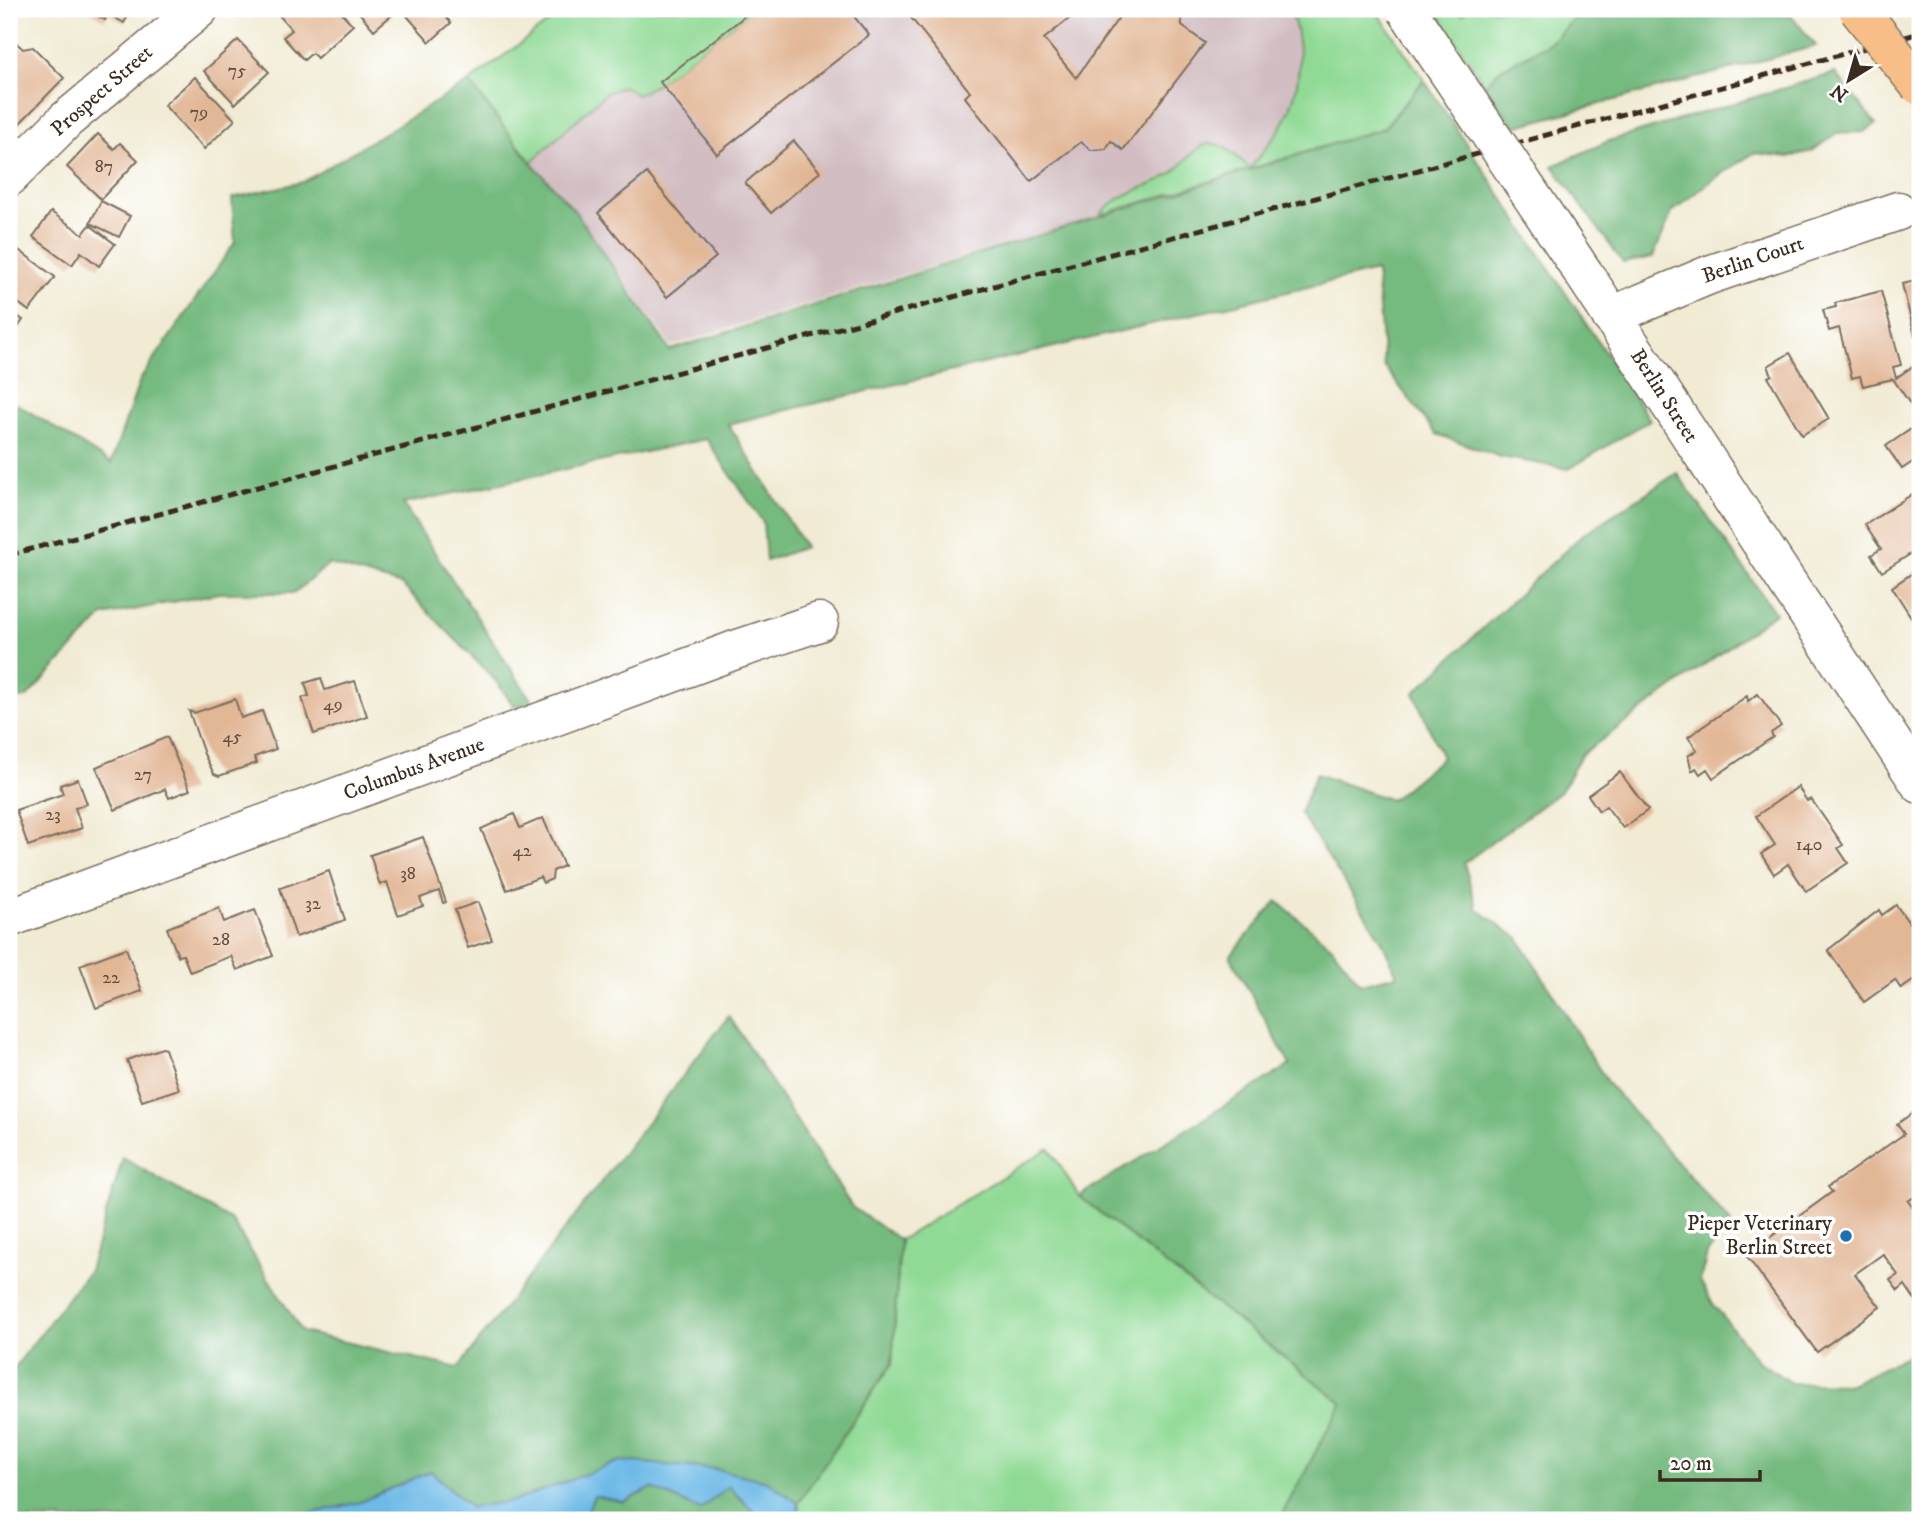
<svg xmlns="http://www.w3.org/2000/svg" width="1929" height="1529" font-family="'IM FELL DW Pica',serif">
  <rect width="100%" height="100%" fill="#fff"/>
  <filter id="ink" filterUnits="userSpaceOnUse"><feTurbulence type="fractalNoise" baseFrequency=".0143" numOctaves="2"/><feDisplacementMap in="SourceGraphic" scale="14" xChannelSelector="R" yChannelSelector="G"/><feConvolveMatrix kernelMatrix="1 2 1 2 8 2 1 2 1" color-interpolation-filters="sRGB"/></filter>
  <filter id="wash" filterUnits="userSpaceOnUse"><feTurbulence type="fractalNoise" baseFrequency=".00686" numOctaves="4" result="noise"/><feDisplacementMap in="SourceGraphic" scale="28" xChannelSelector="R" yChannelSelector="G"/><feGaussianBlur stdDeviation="1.57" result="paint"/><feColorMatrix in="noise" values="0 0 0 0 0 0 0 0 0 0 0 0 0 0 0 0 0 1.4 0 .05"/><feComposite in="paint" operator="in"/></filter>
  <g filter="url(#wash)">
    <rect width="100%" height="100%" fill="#f1ebd4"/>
    <polygon fill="#d2bec2" points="566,9 1375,9 1424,80 1250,168 1230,152 1199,148 1174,171 1110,202 1100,215 671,346 574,210 531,162 469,82"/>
    <g fill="#91da96" stroke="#66825a" stroke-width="2">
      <polygon points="566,9 754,9 660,82 637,95 624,86 606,93 531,162 469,82"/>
      <path d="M 1290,9 L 1375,9 L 1424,80 L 1384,128 L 1100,215 C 1118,191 1151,189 1175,171 C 1186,162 1197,142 1214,144 C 1227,145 1240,161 1250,168 C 1261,153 1274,140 1283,124 C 1302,90 1304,45 1290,9 Z"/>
      <polygon points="1434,9 1458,9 1462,15 1468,9 1584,9 1550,43 1501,69 1485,85"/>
      <polygon points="1049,1148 1079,1196 1343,1403 1279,1520 800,1520 798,1503 892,1364 900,1240"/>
    </g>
    <g fill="#74ba7f" stroke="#58724e" stroke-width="2">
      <polygon points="1584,9 1786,9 1816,46 1514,127 1485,85 1501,69 1550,43"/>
      <polygon points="1835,73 1876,124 1864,132 1837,133 1812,151 1789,157 1754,153 1715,178 1672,212 1653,257 1623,263 1553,166 1609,141"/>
      <polygon points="1424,80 1650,420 1569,469 1501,457 1436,434 1384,366 1376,271 728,424 805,547 766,561 763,522 706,439 403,504 533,703 514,706 495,680 402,585 329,564 294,593 218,593 103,616 27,697 9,700 9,415 17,404 111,463 140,380 235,242 232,198 303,182 469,82 531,162 574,210 670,350 1384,128"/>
      <polygon points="1677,473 1775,613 1581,755 1561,791 1464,863 1477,909 1519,939 1609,1085 1731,1223 1707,1254 1700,1281 1714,1305 1757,1360 1791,1383 1851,1384 1920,1349 1920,1520 1279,1520 1342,1403 1079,1196 1290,1065 1230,956 1277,901 1331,946 1361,984 1397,975 1382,941 1300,813 1316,774 1391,800 1442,758 1414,693 1582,535"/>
      <polygon points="729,1016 852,1207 900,1240 892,1363 798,1503 800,1520 9,1520 9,1375 89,1270 123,1158 232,1221 302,1332 458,1368"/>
    </g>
    <polygon fill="#6dbae7" stroke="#547282" stroke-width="2" points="620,1461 715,1469 767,1481 798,1503 800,1520 756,1520 756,1514 728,1486 700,1510 652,1488 624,1502 594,1496 584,1520 282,1520 360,1502 431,1471 470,1507 515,1501"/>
    <g id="blocks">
      <g fill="#e2b796">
        <polygon points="85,9 132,9 124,23 108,14 105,20"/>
        <polygon points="281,9 338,9 353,25 317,58 312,53 304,60 283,37 292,30 277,13"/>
        <polygon points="356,9 399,9 374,30"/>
        <polygon points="401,9 439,9 451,23 430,42"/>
        <polygon points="754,9 848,9 869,35 717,154 660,82"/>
        <polygon points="904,9 1081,9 1044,39 1076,78 1122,13 1119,9 1181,9 1182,26 1205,43 1123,150 1111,141 1106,149 1098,150 1091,150 1081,142 1031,181 965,97 970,92"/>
        <polygon points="12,39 23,49 33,47 64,78 17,126 9,118 9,43"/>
        <polygon points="238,40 269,72 235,104 204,71"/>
        <polygon points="195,77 235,120 204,149 164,105"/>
        <polygon points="98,134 114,149 120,143 138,160 101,199 67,167"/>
        <polygon points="794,141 820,172 771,213 745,183"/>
        <polygon points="647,173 716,257 667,297 598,213"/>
        <polygon points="101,201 130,216 119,237 90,223"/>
        <polygon points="51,212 83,234 90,225 115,244 99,266 81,252 72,265 33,237"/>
        <polygon points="16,248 55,277 29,311 9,296 9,257"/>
        <polygon points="1920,276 1920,334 1915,336 1902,284 1916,281 1915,277"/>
        <polygon points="1881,291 1901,365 1893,367 1896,378 1920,361 1920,418 1893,379 1863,386 1860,376 1852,378 1839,328 1829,331 1823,310 1836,307 1835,303"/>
        <polygon points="9,310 23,320 9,340"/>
        <polygon points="1790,353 1829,419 1802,435 1768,377 1772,375 1768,366"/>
        <polygon points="1920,423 1920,457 1902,469 1886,446"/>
        <polygon points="1920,489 1920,548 1882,572 1871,555 1881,549 1865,525"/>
        <polygon points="1920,568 1920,631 1892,587"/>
        <polygon points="321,678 325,690 355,681 367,716 314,734 302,698 309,696 305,683"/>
        <polygon points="1758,694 1781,726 1771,733 1773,737 1713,778 1707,769 1700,774 1696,768 1692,771 1688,756 1697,750 1688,737 1747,696 1748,701"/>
        <polygon points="235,699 241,718 262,711 276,749 254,757 257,763 219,776 214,774 204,754 189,711 194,713"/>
        <polygon points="167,737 190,790 169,798 165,789 115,810 96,767"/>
        <polygon points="1620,772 1648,810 1623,828 1606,806 1599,811 1588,795"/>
        <polygon points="78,779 87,804 75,808 82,828 28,846 16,810 63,794 60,785"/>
        <polygon points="1798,787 1807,801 1811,799 1843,845 1838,848 1848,863 1806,891 1788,864 1774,874 1761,854 1775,845 1756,816"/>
        <polygon points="514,814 520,828 543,818 564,866 553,871 552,879 543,883 540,877 507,890 481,829"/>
        <polygon points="423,837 446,902 443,903 439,891 420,898 423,906 398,915 387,882 380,885 370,855"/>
        <polygon points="329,871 345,920 296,937 280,888"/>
        <polygon points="478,902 492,940 468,948 455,910"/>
        <polygon points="1896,905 1920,938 1920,976 1901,989 1895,980 1864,1002 1828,950 1879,910 1882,915"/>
        <polygon points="219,908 224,922 255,910 273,956 237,970 231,956 190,972 183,955 178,956 167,928"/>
        <polygon points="126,948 142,991 96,1008 80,965"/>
        <polygon points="162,1048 165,1049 179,1089 142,1101 127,1060"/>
        <polygon points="1920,1108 1920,1193 1908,1201 1920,1218 1920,1307 1905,1285 1898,1291 1890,1280 1898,1275 1883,1254 1855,1274 1880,1307 1817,1352 1746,1255 1832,1192 1828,1187 1904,1134 1897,1124"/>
      </g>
    </g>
  </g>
  <g filter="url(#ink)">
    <use href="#blocks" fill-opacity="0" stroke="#7b6e5e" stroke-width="2"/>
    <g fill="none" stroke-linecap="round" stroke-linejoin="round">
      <defs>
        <g id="minor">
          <polyline points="9,177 66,120 199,9"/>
          <polyline points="1584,274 1920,784"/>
          <polyline points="1611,316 1709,275 1898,211"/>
          <polyline points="9,918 735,650 819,622"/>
        </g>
      </defs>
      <use href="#minor" stroke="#7b6e5e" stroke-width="41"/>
      <use href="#minor" stroke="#fff" stroke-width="38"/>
      <polyline stroke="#3b2a1e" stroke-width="5" stroke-dasharray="10 5" stroke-linecap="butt" points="9,555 1920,33"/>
      <defs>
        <polyline id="minor-bridge" points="1406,9 1584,274"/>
        <polyline id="major-bridge" points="1858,9 1920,86"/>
      </defs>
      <use href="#minor-bridge" stroke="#7b6e5e" stroke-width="41" stroke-linecap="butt"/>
      <use href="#major-bridge" stroke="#7b6e5e" stroke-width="41" stroke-linecap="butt"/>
      <use href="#minor-bridge" stroke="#fff" stroke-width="38"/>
      <use href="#major-bridge" stroke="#f7be87" stroke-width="38"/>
    </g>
  </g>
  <circle fill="#1f6fb2" stroke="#fff" stroke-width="2.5" cx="1846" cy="1236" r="7"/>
  <g text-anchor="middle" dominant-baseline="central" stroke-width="7" stroke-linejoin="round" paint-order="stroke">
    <g font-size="18" fill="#654d3c">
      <text x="237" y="71">75</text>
      <text x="199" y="113">79</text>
      <text x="104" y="167">87</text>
      <text x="333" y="705">49</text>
      <text x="232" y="737">45</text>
      <text x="143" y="775">27</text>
      <text x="53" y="815">23</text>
      <text x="1809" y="845">140</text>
      <text x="522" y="851">42</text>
      <text x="408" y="874">38</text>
      <text x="313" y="904">32</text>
      <text x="221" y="940">28</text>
      <text x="111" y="978">22</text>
    </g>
    <g font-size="21" fill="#3b2a1e" stroke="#fff">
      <text transform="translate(102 91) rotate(-41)">Prospect Street</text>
      <text transform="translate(1753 260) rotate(-19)">Berlin Court</text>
      <text transform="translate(1664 396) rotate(57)">Berlin Street</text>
      <text transform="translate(414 769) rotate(-20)">Columbus Avenue</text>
    </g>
    <g font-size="21" fill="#3b2a1e" stroke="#fff" text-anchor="end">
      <text x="1832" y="1224">Pieper Veterinary<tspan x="1832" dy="24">Berlin Street</tspan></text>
    </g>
  </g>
  <rect width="1929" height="1529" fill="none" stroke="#fff" stroke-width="35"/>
  <g transform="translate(1849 80) rotate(217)" stroke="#ffffff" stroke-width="5" paint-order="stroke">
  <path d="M0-5L12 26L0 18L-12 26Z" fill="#3b2a1e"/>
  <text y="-10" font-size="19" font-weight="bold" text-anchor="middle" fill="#3b2a1e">N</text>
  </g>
  <path d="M1660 1470v10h100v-10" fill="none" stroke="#3b2a1e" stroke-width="3.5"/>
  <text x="1670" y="1470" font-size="21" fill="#3b2a1e" stroke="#ffffff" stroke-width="5" paint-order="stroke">20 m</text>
</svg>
